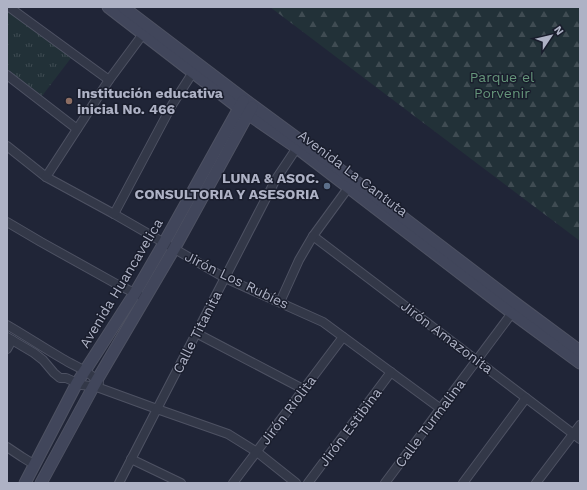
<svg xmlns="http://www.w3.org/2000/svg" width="587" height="490" font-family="'Work Sans',sans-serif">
  <defs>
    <pattern id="forest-firs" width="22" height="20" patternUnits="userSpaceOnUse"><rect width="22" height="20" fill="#223138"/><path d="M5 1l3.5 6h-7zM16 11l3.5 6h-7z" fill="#404c53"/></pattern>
    <pattern id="park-tufts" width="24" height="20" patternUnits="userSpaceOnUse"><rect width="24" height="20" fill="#223138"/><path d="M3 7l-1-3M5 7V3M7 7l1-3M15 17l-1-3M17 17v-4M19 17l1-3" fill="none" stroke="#404c53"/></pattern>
  </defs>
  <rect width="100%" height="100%" fill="#202537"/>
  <polygon fill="url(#forest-firs)" points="270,7 580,7 580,241"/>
  <polygon fill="url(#park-tufts)" points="7,10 71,58 42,96 7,69"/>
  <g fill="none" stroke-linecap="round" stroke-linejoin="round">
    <defs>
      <g id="minor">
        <polyline points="9,7 109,80"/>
        <polyline points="7,75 77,129"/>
        <polyline points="7,146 46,177 114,214 225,278 323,322 441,409"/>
        <polyline points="46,177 109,80 146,30"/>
        <polyline points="114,214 172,105 195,69"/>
        <polyline points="7,222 41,242 120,286 139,295"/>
        <polyline points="313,236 580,439"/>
        <polyline points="280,302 299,260 313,236 351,184"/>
        <path d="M 7,325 C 26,336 44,348 63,359 C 76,367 90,371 99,383"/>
        <polyline points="196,333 303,389"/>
        <polyline points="7,337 34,353 43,360 54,373 60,378 66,378 82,385 90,386 94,386 157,409 228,434 257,452 296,483"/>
        <polyline points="7,349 12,340"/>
        <polyline points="7,447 22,457 35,465"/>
        <polyline points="131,459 181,483"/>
        <polyline points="119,483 157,409 276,179 300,143"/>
        <polyline points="233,483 343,337"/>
        <polyline points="308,483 391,372"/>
        <polyline points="385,483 515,309"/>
        <polyline points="463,483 526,398"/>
        <polyline points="536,483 580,425"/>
      </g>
      <g id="secondary">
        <polyline points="108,7 239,108 297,148 512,313 580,363"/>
        <polyline points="123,7 244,99 354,180 518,305 580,351"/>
        <polyline points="25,483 77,383 135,293 164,243 243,101"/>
        <polyline points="41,483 97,380 174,249 252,107"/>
      </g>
    </defs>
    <use href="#minor" stroke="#4e5263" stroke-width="10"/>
    <use href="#secondary" stroke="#4e5263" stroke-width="13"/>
    <use href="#minor" stroke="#333848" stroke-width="8"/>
    <use href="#secondary" stroke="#41465b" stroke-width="11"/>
  </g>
  <circle fill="#8d6e63" stroke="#191d2c" stroke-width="1.5" cx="69" cy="101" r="4"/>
  <circle fill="#5c6f8a" stroke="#191d2c" stroke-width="1.5" cx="327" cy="186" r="4"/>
  <g text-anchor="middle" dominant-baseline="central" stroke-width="3" stroke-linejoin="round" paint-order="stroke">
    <g font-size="14" fill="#65957a" stroke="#191d2c">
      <text x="502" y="77">Parque el<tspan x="502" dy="16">Porvenir</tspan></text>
    </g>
    <g font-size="14" font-weight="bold" fill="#aeb2c5" stroke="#191d2c" text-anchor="start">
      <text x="77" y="93">Institución educativa<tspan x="77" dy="16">inicial No. 466</tspan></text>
      <text x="319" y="178" text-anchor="end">LUNA &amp; ASOC.<tspan x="319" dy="16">CONSULTORIA Y ASESORIA</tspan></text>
    </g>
    <g font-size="14" fill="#aeb2c5" stroke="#191d2c">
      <text transform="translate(353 173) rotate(37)">Avenida La Cantuta</text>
      <text transform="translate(237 280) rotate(26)">Jirón Los Rubíes</text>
      <text transform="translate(121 283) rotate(-59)">Avenida Huancavelica</text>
      <text transform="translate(197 332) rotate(-63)">Calle Titanita</text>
      <text transform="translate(447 337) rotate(37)">Jirón Amazonita</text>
      <text transform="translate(288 410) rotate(-53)">Jirón Riolita</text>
      <text transform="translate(430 423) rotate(-53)">Calle Turmalina</text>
      <text transform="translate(350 427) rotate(-53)">Jirón Estibina</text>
    </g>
  </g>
  <rect width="587" height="490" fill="none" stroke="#aeb2c5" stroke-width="16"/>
  <g transform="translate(551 36) rotate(55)" stroke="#191d2c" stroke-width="3" paint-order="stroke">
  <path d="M0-3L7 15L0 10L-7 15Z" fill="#aeb2c5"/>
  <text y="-6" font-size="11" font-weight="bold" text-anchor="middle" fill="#aeb2c5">N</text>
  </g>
</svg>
